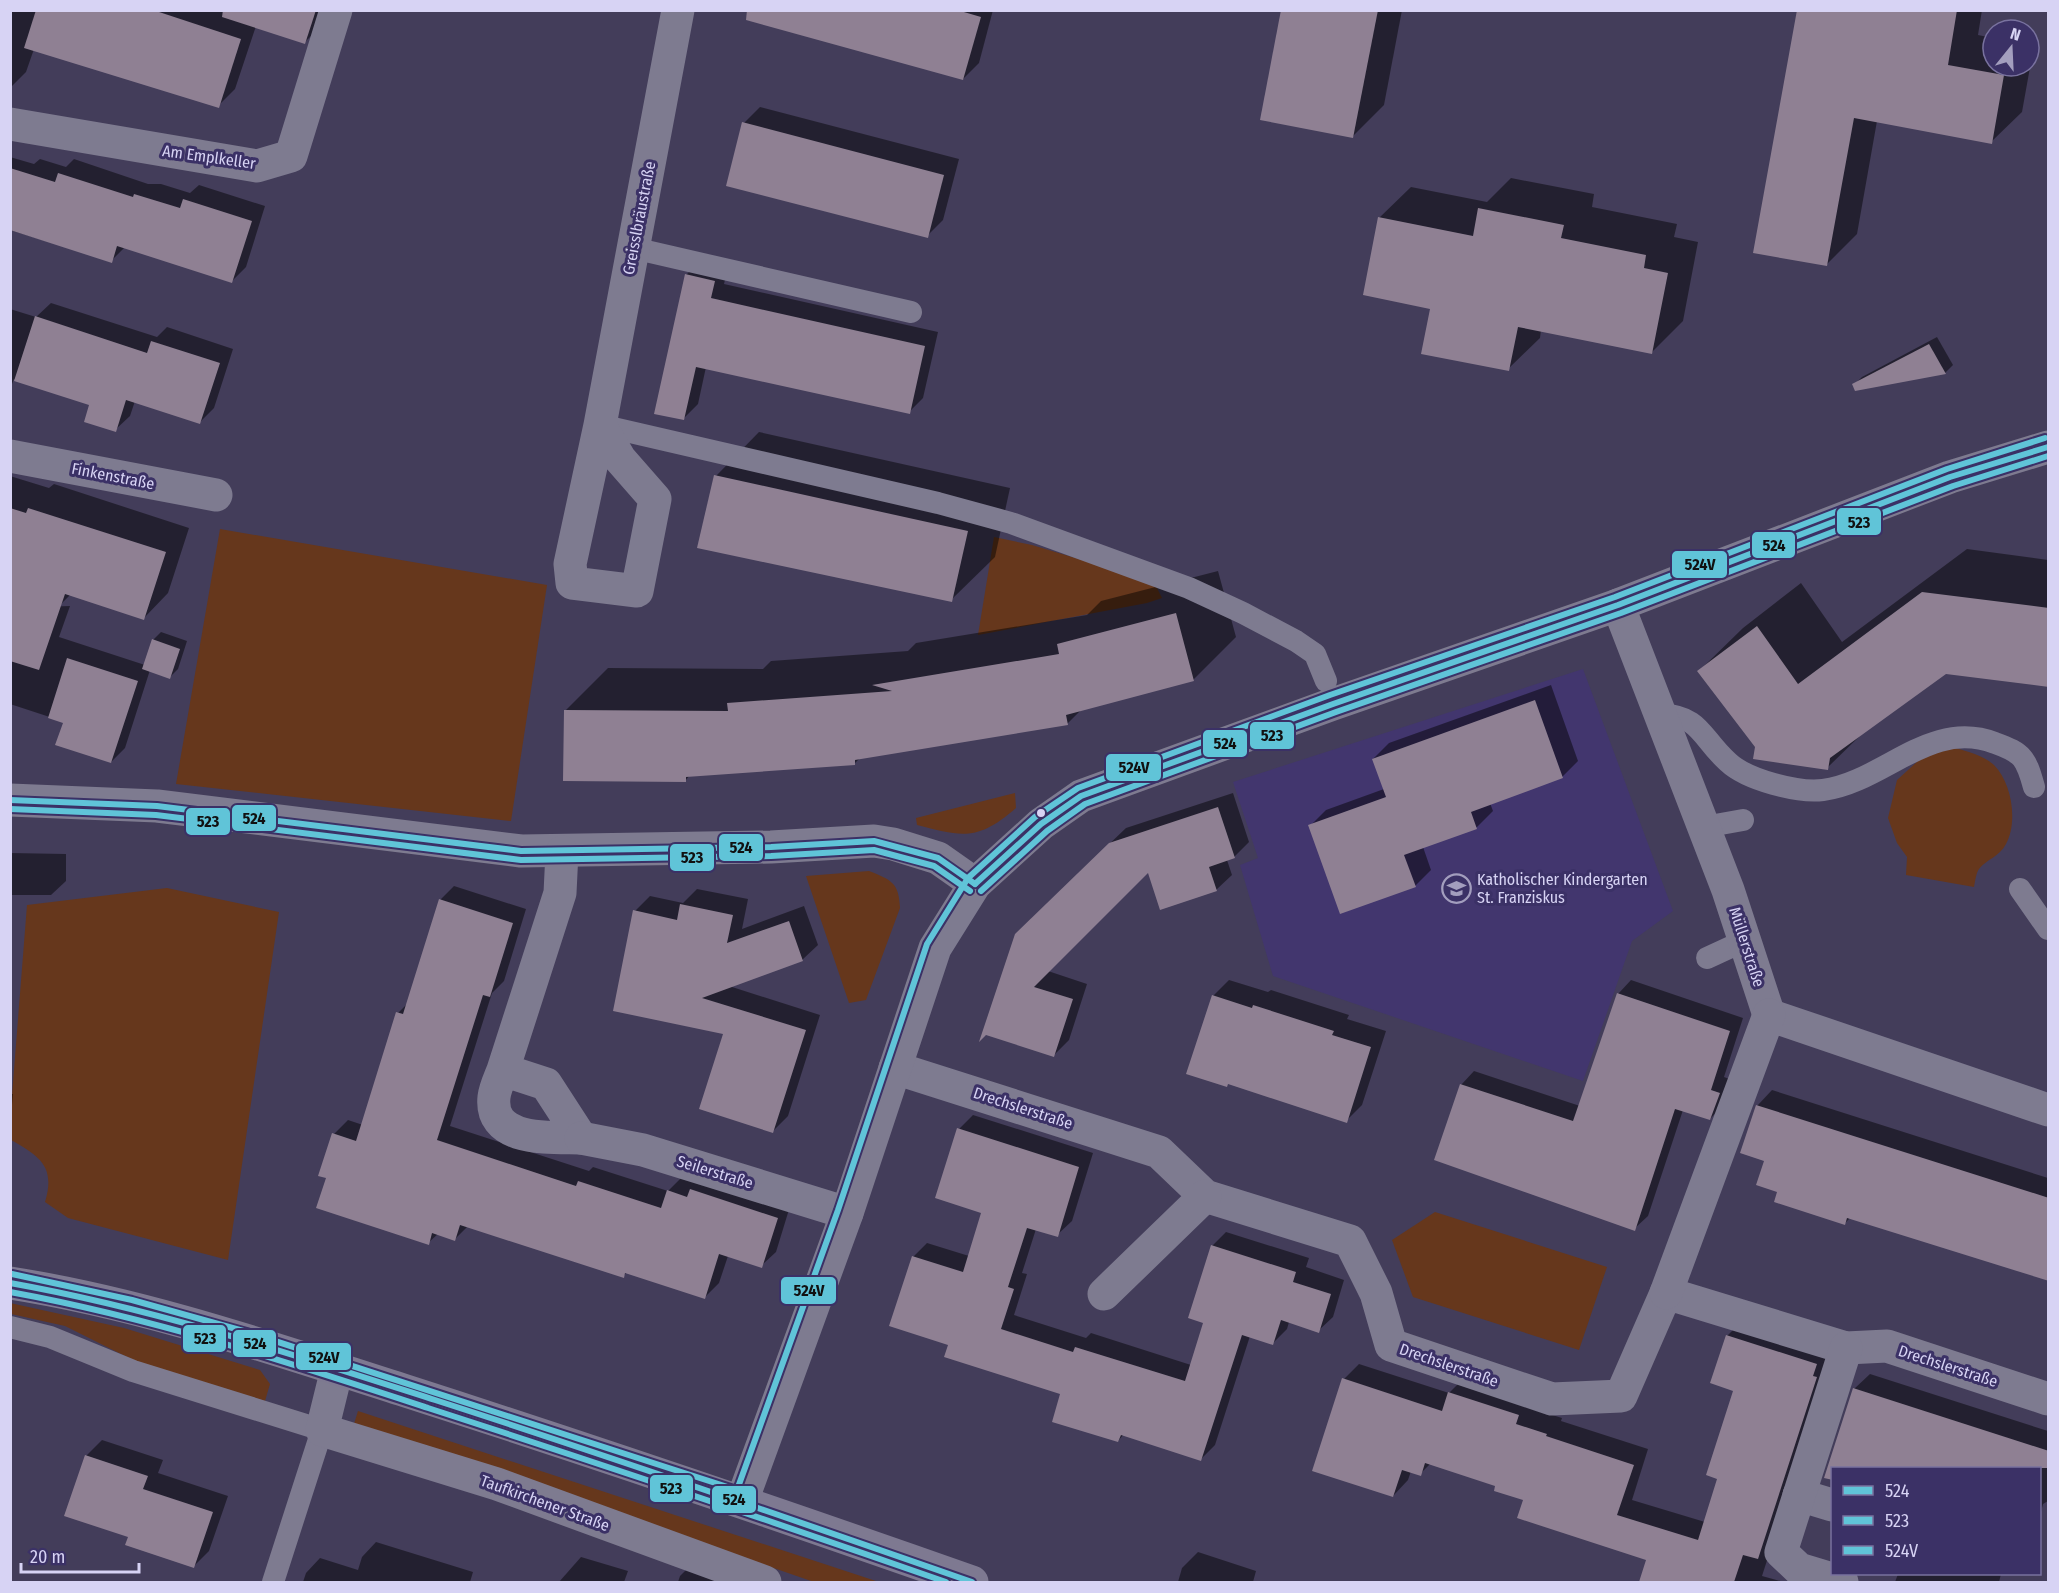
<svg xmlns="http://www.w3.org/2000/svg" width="2059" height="1593" font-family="'Fira Sans Condensed',sans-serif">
  <rect width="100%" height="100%" fill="#433d5a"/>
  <polygon fill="#42366e" points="1583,669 1673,911 1632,941 1583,1081 1273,976 1240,865 1258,858 1233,782"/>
  <g fill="#66371c">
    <polygon points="220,529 547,585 511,821 176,784"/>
    <polygon points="994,537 1032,545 1145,579 1156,586 1162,598 1147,603 978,635"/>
    <path d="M 1956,748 C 1969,752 1984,756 1994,765 C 2012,783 2018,822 2006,844 C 1999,857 1987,859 1979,869 C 1976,873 1975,882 1974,887 L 1906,875 L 1907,857 L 1897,843 L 1888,818 L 1897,780 L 1929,751 Z"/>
    <path d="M 1015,793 L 1016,808 C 978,841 963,837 917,825 L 916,818 Z"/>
    <path d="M 869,871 C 891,880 899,882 900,908 L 866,1000 L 849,1003 L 806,876 Z"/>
    <path d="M 167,888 L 279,912 L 228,1260 L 68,1218 L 45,1202 C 56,1166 39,1156 11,1140 L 11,1108 L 27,905 Z"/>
    <polygon points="1435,1212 1607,1267 1579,1350 1413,1297 1392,1240"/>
    <polygon points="10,1303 124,1328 260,1370 270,1384 265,1401 137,1362 65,1326 11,1314"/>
    <polygon points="358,1411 879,1582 814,1582 497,1472 353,1427"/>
  </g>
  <g fill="#0007">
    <polygon points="10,10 327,10 322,25 305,42 256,26 235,89 218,106 34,49 26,72 10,88"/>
    <polygon points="766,10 993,10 979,63 963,79"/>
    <polygon points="1282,10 1402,10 1384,105 1353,136"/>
    <polygon points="1799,10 1982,10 1978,35 1993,38 1993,66 2029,66 2029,44 2034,45 2022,112 1991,142 1877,121 1857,234 1826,265"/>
    <polygon points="760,107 959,159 943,220 927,236 744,123"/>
    <polygon points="10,157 34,164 40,159 66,167 74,159 148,184 161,184 190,193 199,185 265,206 246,267 231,282 125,247 111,261 10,230"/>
    <polygon points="1511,178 1594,194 1592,207 1677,224 1674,237 1698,242 1683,321 1652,352 1541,330 1540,338 1508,369 1432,308 1379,218 1411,187 1487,202"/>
    <polygon points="700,261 728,267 724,284 938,332 923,398 909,412 706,367 698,404 684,418 686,275"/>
    <polygon points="51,303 157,337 167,327 233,349 214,408 200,422 135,401 130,416 115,430 91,404 14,379 10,389 10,309 36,317"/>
    <polygon points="1937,337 1953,365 1945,373 1856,389 1854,385 1862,377"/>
    <polygon points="759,432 1010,488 995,557 951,600 716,476"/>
    <polygon points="10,476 49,488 54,484 189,528 168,593 144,618 71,594 60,605 10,589"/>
    <polygon points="1967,549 2048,560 2048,685 1946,673 1865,731 1827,768 1756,747 1699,671 1743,628 1801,583 1842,642"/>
    <polygon points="1218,571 1236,637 1193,680 1082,709 1068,723 860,758 855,763 690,775 685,781 565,711 608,668 763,669 771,661 908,651 916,643 1087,615 1101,601"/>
    <polygon points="70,606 59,637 145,665 153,640 161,632 187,641 178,669 170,677 150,670 125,748 111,762 65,722 10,704 10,653 40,607"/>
    <polygon points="1551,685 1578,761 1562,777 1490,803 1493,811 1477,827 1423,847 1431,870 1415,886 1310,826 1326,810 1384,789 1373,759 1389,743"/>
    <polygon points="1233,793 1249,842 1234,857 1227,860 1232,875 1216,890 1149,870 1048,971 1087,984 1069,1040 1054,1055 986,1033 1032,918 1126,828"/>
    <polygon points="10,853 66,854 66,881 51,895 10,895"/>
    <polygon points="454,886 526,909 504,981 492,993 450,1126 589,1171 593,1167 668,1191 682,1177 791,1203 776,1252 761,1266 728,1256 719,1283 705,1297 627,1272 623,1276 468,1226 455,1239 438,1234 428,1243 328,1177 334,1134 348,1120 363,1125 398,1013 409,1002 440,900"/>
    <polygon points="697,889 748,899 742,929 804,906 818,945 802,960 729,986 820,1015 788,1116 773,1131 725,1032 635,911 650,896 683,903"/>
    <polygon points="1229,980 1268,992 1271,990 1349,1015 1347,1019 1386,1031 1362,1105 1346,1121 1213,996"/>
    <polygon points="1631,980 1743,1018 1724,1077 1732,1080 1723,1105 1710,1119 1683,1110 1648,1216 1634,1229 1461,1085 1474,1071 1580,1106 1618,994"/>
    <polygon points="1772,1090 2048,1178 2048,1280 1851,1217 1844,1224 1779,1191 1766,1160 1757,1106"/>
    <polygon points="10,1094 13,1094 10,1125"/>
    <polygon points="973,1115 1093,1153 1072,1221 1057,1235 1036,1229 1022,1273 1027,1274 1014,1315 1086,1338 1091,1333 1191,1365 1205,1322 1212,1246 1226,1232 1309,1258 1306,1267 1344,1280 1333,1317 1318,1331 1289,1322 1287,1329 1273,1343 1250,1336 1215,1445 1201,1459 1124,1434 1118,1441 1062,1393 950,1344 913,1257 927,1243 969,1256 983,1212 959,1129"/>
    <polygon points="1743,1320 1831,1348 1831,1362 1762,1576 1784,1582 1641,1581 1648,1559 1497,1485 1431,1463 1420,1474 1411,1471 1408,1480 1393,1496 1344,1379 1359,1364 1449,1393 1465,1377 1530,1408 1562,1418 1561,1421 1648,1449 1632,1500 1705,1522 1719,1478 1735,1390 1727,1336"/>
    <polygon points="1870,1374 2048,1431 2048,1501 2043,1504 2040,1516 2040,1468 1832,1468 1826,1477 1854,1389"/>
    <polygon points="102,1440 163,1460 158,1473 228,1496 209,1551 193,1567 130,1536 86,1456"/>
    <polygon points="376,1542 473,1572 470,1582 303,1582 306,1573 320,1558 358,1570 362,1557"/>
    <polygon points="1198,1552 1256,1571 1253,1582 1178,1582 1182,1568"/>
    <polygon points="701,1555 731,1582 678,1582 680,1576"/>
    <polygon points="581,1557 628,1571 624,1582 559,1582"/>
    <polygon points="1898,1574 2001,1574 1999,1582 1895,1582"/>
  </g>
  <g fill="#8f8093">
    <polygon points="36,10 153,10 241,39 219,108 24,48"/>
    <polygon points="223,10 316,10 305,44 222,17"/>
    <polygon points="747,10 957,10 981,17 963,80 746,20"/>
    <polygon points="1281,10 1378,10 1353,138 1260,120"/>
    <polygon points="1797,10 1957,10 1948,65 2004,75 1992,144 1854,118 1827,266 1753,253"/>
    <polygon points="742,122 944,175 928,238 726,186"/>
    <polygon points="10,168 55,182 58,173 133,197 134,194 180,208 183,199 252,221 232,283 117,246 112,263 10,230"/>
    <polygon points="1478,208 1564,225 1561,238 1646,255 1644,268 1668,273 1652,354 1518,327 1509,371 1421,354 1430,309 1363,295 1378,217 1473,236"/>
    <polygon points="685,274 715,281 711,298 925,346 910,414 696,367 684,420 654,414"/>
    <polygon points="35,316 147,353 151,341 220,363 200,424 126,400 116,432 84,422 89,405 14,381"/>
    <polygon points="1929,344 1946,374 1855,391 1852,384"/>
    <polygon points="714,475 968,531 952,602 697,548"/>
    <polygon points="10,508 26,513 28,508 166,552 144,620 65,594 39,670 10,661"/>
    <polygon points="1922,592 2049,608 2049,687 1946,674 1830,758 1828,770 1753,759 1755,747 1697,671 1757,626 1798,684"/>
    <polygon points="1176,613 1194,681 1066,715 1068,725 855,760 855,765 686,777 686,782 563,781 564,710 728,711 727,703 892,691 872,685 1059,654 1057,644"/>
    <polygon points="152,639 180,649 170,679 142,669"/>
    <polygon points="67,658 138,681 111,763 55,745 63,723 48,718"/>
    <polygon points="1535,700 1563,778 1471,812 1477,829 1404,855 1416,887 1340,914 1308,825 1386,797 1372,759"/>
    <polygon points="1218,807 1235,858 1209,867 1217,891 1160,910 1148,873 1034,987 1073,999 1054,1057 986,1035 979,1042 1015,934 1109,843"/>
    <polygon points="439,899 513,923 490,997 483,995 437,1140 576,1186 578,1181 661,1208 667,1190 687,1197 690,1189 778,1218 762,1268 719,1254 705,1299 625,1273 624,1278 460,1225 455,1241 432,1233 429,1245 316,1208 326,1178 318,1176 332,1133 356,1141 396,1012 403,1014"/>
    <polygon points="680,904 733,915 727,943 789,921 803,961 702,998 806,1030 773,1133 699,1109 723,1034 613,1011 633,910 677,920"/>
    <polygon points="1617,993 1730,1031 1711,1090 1720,1093 1710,1120 1675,1109 1635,1231 1434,1160 1460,1084 1573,1121"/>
    <polygon points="1212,995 1252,1008 1253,1005 1334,1031 1332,1035 1371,1047 1347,1123 1228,1084 1227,1087 1186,1074"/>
    <polygon points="1756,1105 2049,1198 2049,1281 1847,1218 1845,1225 1774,1202 1777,1192 1756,1185 1764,1161 1740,1153"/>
    <polygon points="957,1128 1079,1167 1058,1237 1027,1228 1008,1287 1014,1289 1001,1329 1073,1352 1075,1347 1185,1381 1203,1323 1188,1318 1211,1245 1296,1272 1293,1282 1331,1294 1319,1333 1281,1320 1273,1345 1242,1335 1201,1461 1121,1435 1118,1442 1052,1422 1060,1394 944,1357 948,1345 889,1326 912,1256 963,1272 981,1213 935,1198"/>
    <polygon points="1726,1335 1817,1364 1813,1376 1817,1377 1758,1559 1743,1555 1734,1582 1639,1582 1646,1560 1517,1518 1523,1500 1494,1491 1495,1486 1425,1463 1421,1476 1402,1470 1393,1497 1312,1471 1342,1378 1442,1411 1448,1392 1519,1415 1516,1424 1547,1434 1546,1436 1634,1465 1617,1515 1698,1540 1717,1479 1706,1475 1733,1391 1710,1383"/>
    <polygon points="1853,1388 2049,1451 2049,1468 1833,1468 1833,1480 1824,1478"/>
    <polygon points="85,1455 148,1476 143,1489 213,1512 194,1568 125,1545 128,1537 64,1516"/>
  </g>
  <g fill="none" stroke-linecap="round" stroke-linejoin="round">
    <g stroke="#7e7b90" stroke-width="22">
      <polyline points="633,248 911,312"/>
      <polyline points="600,425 938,503 1011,523 1189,588 1243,613 1296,641 1315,654 1326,681"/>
      <path d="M 1661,714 C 1702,717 1700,737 1728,762 C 1747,780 1798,793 1823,790 C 1884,782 1930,718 1995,743 C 2023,753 2026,758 2034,787"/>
      <polyline points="1704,827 1743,820"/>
      <polyline points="2020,889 2048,929"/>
      <polyline points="1707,958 1746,940"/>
      <polyline points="10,1327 50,1337 133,1371 322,1430 273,1582"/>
    </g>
    <g stroke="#7e7b90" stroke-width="33">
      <polyline points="10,124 257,166 291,156 336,10"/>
      <polyline points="600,425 620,459 655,499 637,591 572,583 570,564 600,425 678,10"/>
      <polyline points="10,456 216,495"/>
      <polyline points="1618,605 1728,890 1769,1015"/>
      <polyline points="10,800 157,806 521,851 771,847 874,841 893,844 938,858 975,884"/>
      <polyline points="1769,1015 2048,1110"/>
      <polyline points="895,1068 1159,1152 1205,1196 1350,1241 1376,1293 1391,1345 1552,1399 1621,1396 1666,1293 1846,1348 1887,1346 2048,1399"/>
      <path d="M 503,1070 L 546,1084 L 581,1138 C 552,1137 489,1143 494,1097 C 495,1088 500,1078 503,1070 L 560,893 L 562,852"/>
      <polyline points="581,1138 643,1150 847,1213"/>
      <polyline points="1666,1293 1769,1015"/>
      <polyline points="1104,1294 1205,1196"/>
      <polyline points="337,1369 322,1430 497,1484 765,1582"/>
      <polyline points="1799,1495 1832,1505"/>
      <polyline points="742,1501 847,1213 935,948 975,884 1041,824 1081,796 1333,704 1618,605 1950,477 2048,447"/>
      <polyline points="1842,1582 1799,1569 1781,1552 1846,1348"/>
    </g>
    <path stroke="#7e7991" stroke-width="33" d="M 10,1283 C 145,1304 277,1350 406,1391 C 596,1452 784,1516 972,1582"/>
    <defs>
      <g id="bus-1">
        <polyline points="10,800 157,806 521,851 771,847 874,841 938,858 975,884"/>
        <polyline points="975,884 1041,824 1081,796 1333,704 1618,605 1950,477 2048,447"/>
        <path d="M 10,1283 C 156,1309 295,1355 435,1400 C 615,1458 794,1520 972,1582"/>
      </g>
      <g id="bus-2">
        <polyline points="10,809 156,815 521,860 771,856 874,850 934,866 970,891"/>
        <polyline points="981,891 1047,831 1085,804 1336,712 1621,613 1953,486 2048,456"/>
        <path d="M 10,1292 C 153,1318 290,1363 428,1408 C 601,1464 774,1522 946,1582"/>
      </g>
      <polyline id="bus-3" points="12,1274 132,1300 247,1332 737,1490 838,1210 927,944 968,878 1035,817 1078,788 1330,695 1615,597 1947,469 2045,438"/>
    </defs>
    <use href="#bus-1" stroke="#3b3166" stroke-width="10"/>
    <use href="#bus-2" stroke="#3b3166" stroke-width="10"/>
    <use href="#bus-3" stroke="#3b3166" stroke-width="10"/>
    <use href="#bus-1" stroke="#60c4d8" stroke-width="6"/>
    <use href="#bus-2" stroke="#60c4d8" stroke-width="6"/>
    <use href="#bus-3" stroke="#60c4d8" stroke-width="6"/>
  </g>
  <defs>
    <symbol id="school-ring" viewBox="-11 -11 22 22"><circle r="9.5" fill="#3b3166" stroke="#a39ebe" stroke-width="1.5"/><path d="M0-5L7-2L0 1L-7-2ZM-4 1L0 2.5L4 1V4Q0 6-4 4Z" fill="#a39ebe"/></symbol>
  </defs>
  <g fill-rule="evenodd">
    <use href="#school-ring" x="1440" y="872" width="33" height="33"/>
  </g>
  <circle fill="#d7d3f4" stroke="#3b3166" stroke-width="2" cx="1041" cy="813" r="5"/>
  <g text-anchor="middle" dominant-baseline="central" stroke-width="6" stroke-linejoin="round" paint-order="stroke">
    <g font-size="16" fill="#d7d3f4" stroke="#3b3166">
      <text transform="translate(209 157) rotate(8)">Am Emplkeller</text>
      <text transform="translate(639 218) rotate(-79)">Greisslbräustraße</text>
      <text transform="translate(113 476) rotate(11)">Finkenstraße</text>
      <text transform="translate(1747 947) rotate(72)">Müllerstraße</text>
      <text transform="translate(1023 1108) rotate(18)">Drechslerstraße</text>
      <text transform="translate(715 1172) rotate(17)">Seilerstraße</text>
      <text transform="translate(1449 1365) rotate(19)">Drechslerstraße</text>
      <text transform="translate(1948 1366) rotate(18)">Drechslerstraße</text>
      <text transform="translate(545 1503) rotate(20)">Taufkirchener Straße</text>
    </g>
    <g font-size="16" fill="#d7d3f4" stroke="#3b3166" text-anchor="start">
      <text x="1477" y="879">Katholischer Kindergarten<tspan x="1477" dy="18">St. Franziskus</tspan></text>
    </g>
  </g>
  <g stroke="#3b3166" stroke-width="2">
    <rect x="1836" y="507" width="46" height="29" rx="6" fill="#60c4d8"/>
    <rect x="1751" y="531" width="45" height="28" rx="6" fill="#60c4d8"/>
    <rect x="1671" y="550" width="57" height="29" rx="6" fill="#60c4d8"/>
    <rect x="1249" y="721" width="46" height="29" rx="6" fill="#60c4d8"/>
    <rect x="1202" y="729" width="46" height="29" rx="6" fill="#60c4d8"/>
    <rect x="1105" y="753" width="57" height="29" rx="6" fill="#60c4d8"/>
    <rect x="231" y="804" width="46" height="28" rx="6" fill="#60c4d8"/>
    <rect x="185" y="807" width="46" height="29" rx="6" fill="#60c4d8"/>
    <rect x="718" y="833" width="46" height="29" rx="6" fill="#60c4d8"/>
    <rect x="669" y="843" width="46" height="29" rx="6" fill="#60c4d8"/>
    <rect x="780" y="1276" width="57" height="29" rx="6" fill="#60c4d8"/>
    <rect x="182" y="1324" width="45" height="29" rx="6" fill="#60c4d8"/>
    <rect x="232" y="1329" width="45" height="29" rx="6" fill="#60c4d8"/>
    <rect x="295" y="1342" width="57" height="29" rx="6" fill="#60c4d8"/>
    <rect x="649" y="1474" width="45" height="29" rx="6" fill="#60c4d8"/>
    <rect x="711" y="1485" width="46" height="29" rx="6" fill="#60c4d8"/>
  </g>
  <g font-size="16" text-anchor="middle" font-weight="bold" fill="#111">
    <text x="1859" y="528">523</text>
    <text x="1774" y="551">524</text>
    <text x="1700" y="570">524V</text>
    <text x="1272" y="741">523</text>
    <text x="1225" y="749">524</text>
    <text x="1134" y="773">524V</text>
    <text x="254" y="824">524</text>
    <text x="208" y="827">523</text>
    <text x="741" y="853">524</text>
    <text x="692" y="863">523</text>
    <text x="809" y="1296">524V</text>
    <text x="205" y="1344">523</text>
    <text x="255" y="1349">524</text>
    <text x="324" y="1363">524V</text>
    <text x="671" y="1494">523</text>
    <text x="734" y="1505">524</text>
  </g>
  <rect width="2059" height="1593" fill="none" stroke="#d7d3f4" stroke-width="24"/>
  <rect x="1831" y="1467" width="210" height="108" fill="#3b3166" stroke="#79729f" stroke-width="1.5"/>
  <rect x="1843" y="1486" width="30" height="9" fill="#60c4d8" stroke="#79729f" stroke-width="1.5"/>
  <text x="1885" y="1497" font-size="18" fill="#d7d3f4">524</text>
  <rect x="1843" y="1516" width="30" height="9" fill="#60c4d8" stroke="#79729f" stroke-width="1.5"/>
  <text x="1885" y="1527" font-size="18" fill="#d7d3f4">523</text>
  <rect x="1843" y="1546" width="30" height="9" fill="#60c4d8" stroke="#79729f" stroke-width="1.5"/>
  <text x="1885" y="1557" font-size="18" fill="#d7d3f4">524V</text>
  <g transform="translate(2011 48) rotate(18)"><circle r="28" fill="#3b3166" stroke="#79729f" stroke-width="1.5"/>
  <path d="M0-4.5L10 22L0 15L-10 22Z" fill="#a39ebe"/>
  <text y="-9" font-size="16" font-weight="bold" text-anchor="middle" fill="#d7d3f4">N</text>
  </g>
  <path d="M21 1563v9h118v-9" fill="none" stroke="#d7d3f4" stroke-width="3"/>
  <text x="30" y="1563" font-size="18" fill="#d7d3f4" stroke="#3b3166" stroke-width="4.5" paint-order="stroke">20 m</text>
</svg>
